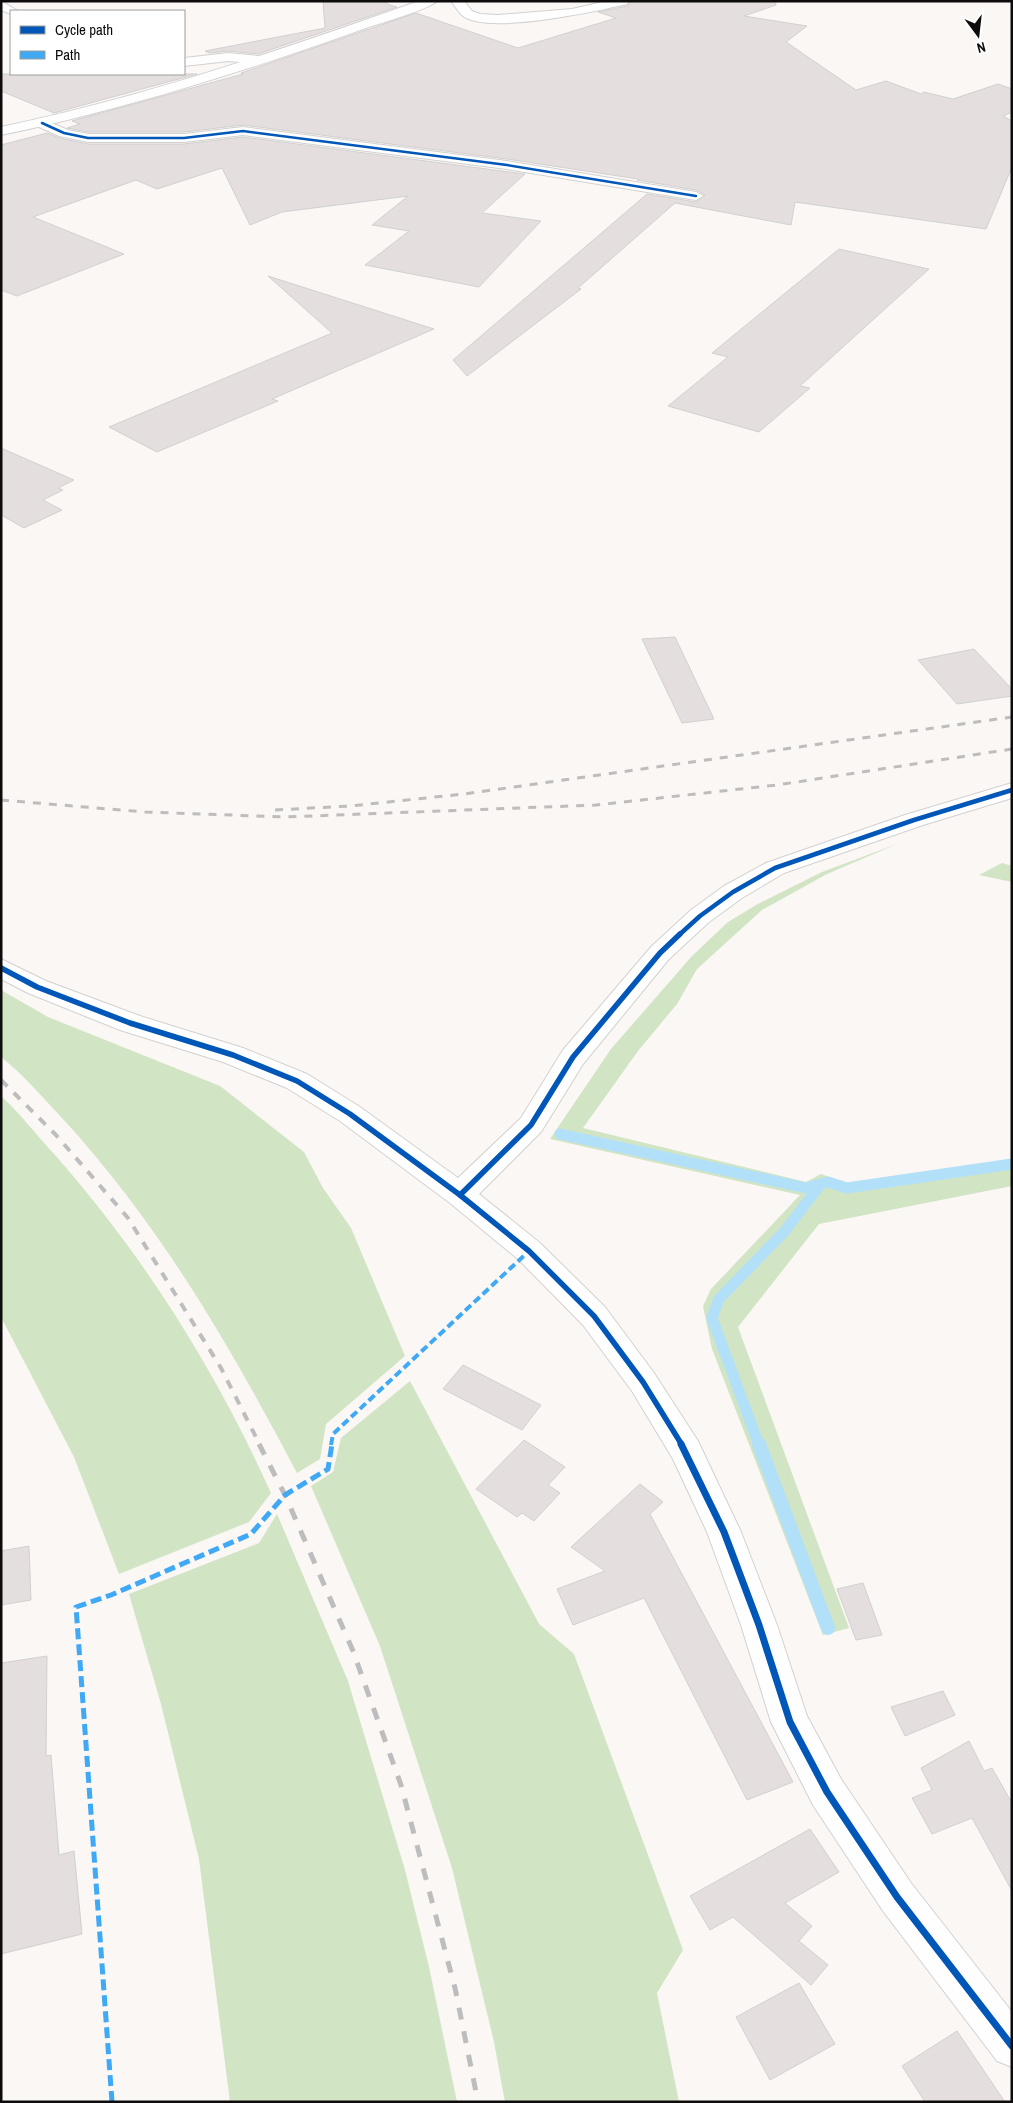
<svg xmlns="http://www.w3.org/2000/svg" width="1013" height="2103" font-family="'Archivo Narrow',sans-serif">
  <rect width="100%" height="100%" fill="#faf7f5"/>
  <g fill="#d1e4c4">
    <polygon points="897,844 827,874 762,910 697,969 677,1004 638,1051 583,1128 806,1182 821,1174 846,1183 1012,1159 1012,1186 819,1224 738,1327 849,1628 823,1635 712,1349 703,1306 711,1289 800,1195 550,1139 611,1049 692,956 728,922 756,905 822,872"/>
    <polygon points="1002,863 1012,866 1012,882 979,875"/>
    <path d="M 1,990 L 48,1017 L 220,1086 L 304,1152 L 323,1188 L 351,1228 L 405,1356 L 326,1424 L 320,1459 L 297,1473 C 230,1346 161,1226 63,1119 C 43,1098 24,1075 1,1057 Z"/>
    <path d="M 1,1096 C 21,1114 37,1136 55,1155 C 144,1256 216,1371 271,1493 L 249,1522 L 119,1574 L 74,1457 L 1,1317 Z"/>
    <polygon points="410,1381 539,1624 574,1654 683,1950 657,1993 679,2102 505,2102 494,2042 452,1868 380,1646 311,1486 333,1472 341,1438"/>
    <polygon points="277,1514 348,1681 405,1870 429,1967 457,2102 230,2102 199,1859 161,1704 129,1594 259,1543"/>
  </g>
  <g fill="none" stroke-linecap="round" stroke-linejoin="round">
    <g stroke="#b3e0f9" stroke-width="11">
      <polyline points="560,1134 806,1188 828,1182 847,1188 1012,1164"/>
      <polyline points="759,1445 712,1318 719,1299 784,1232 821,1184"/>
    </g>
    <polyline stroke="#b3e0f9" stroke-width="14" points="759,1444 828,1628"/>
  </g>
  <g fill="#e5dede" stroke="#d2d0d0">
    <polygon points="323,1 387,1 387,4 397,7 258,54 229,51 209,53 205,51 325,28"/>
    <polygon points="631,1 775,1 776,5 744,16 807,26 786,42 856,90 886,81 921,94 924,92 953,99 998,84 1012,89 1012,112 1003,116 1012,121 1012,167 986,229 795,202 791,225 675,203 578,288 581,289 467,376 453,360 647,194 696,202 705,195 696,190 637,180 638,179 507,159 243,125 184,132 88,132 67,128 80,124 72,121 243,74 241,73 416,13 518,48 616,18 598,12 627,6"/>
    <polygon points="1,74 197,74 54,113 1,91"/>
    <polygon points="47,133 59,138 88,144 184,144 243,137 525,174 482,213 541,221 479,287 365,265 409,231 372,225 408,196 282,212 250,225 222,168 157,189 136,180 33,217 124,254 17,296 1,290 1,145"/>
    <polygon points="839,249 929,269 800,386 810,388 759,432 668,406 728,357 712,353"/>
    <polygon points="268,276 434,329 272,399 278,401 157,452 109,427 332,333"/>
    <polygon points="1,448 74,480 58,488 63,490 43,500 62,510 24,528 1,515"/>
    <polygon points="675,637 714,719 682,723 642,639"/>
    <polygon points="974,649 1012,689 1012,696 957,704 918,660"/>
    <polygon points="463,1365 541,1405 522,1430 443,1389"/>
    <polygon points="524,1440 565,1467 548,1485 560,1493 534,1521 522,1513 517,1517 476,1489"/>
    <polygon points="640,1484 663,1502 650,1514 793,1782 747,1800 644,1598 573,1625 557,1589 605,1571 571,1547"/>
    <polygon points="29,1546 31,1600 1,1605 1,1551"/>
    <polygon points="863,1583 882,1635 856,1640 837,1589"/>
    <polygon points="47,1656 46,1756 51,1755 59,1855 74,1851 82,1934 1,1954 1,1663"/>
    <polygon points="943,1691 955,1715 905,1736 891,1707"/>
    <polygon points="969,1741 984,1771 992,1768 1012,1803 1012,1891 972,1818 932,1834 912,1798 932,1790 921,1768"/>
    <polygon points="810,1829 839,1872 785,1903 812,1926 799,1941 828,1965 811,1985 733,1917 710,1930 690,1896"/>
    <polygon points="799,1983 835,2044 770,2080 736,2017"/>
    <polygon points="957,2031 1005,2102 925,2102 902,2066"/>
  </g>
  <g fill="none" stroke-linecap="round" stroke-linejoin="round">
    <defs>
      <g id="street">
        <polygon points="1,1 18,11 11,11 11,14 1,10"/>
        <path d="M 451,1 L 464,1 L 472,11 L 480,14 L 498,15 L 572,9 L 607,1 L 629,1 L 627,4 C 597,11 488,35 463,16 C 459,13 455,6 451,1 Z"/>
        <polygon points="229,53 258,56 264,60 258,64 229,61 184,66 184,58"/>
        <polygon points="42,119 68,130 88,134 184,134 243,127 507,161 696,192 703,196 696,200 507,169 243,135 184,142 88,142 59,136 37,126 35,123 37,120"/>
        <polygon points="1012,783 1012,798 923,825 784,873 742,898 709,922 669,959 583,1064 541,1132 479,1194 540,1243 605,1307 654,1373 698,1441 741,1532 777,1625 807,1716 841,1779 911,1883 1012,2012 1012,2067 997,2061 883,1911 813,1805 771,1722 741,1625 707,1532 673,1459 632,1391 583,1325 518,1259 450,1203 340,1121 287,1088 223,1062 120,1030 28,993 1,979 1,959 46,981 140,1016 243,1048 307,1074 360,1107 458,1178 521,1118 563,1050 651,947 691,910 724,886 766,863 905,815"/>
      </g>
      <path id="secondary" d="M 419,1 L 437,1 C 428,10 380,23 366,28 C 246,71 126,109 1,135 L 1,127 C 144,97 281,50 419,1 Z"/>
    </defs>
    <use href="#street" stroke="#d3d1d0" stroke-width="2"/>
    <use href="#secondary" stroke="#d3d1d0" stroke-width="2"/>
    <use href="#street" fill="#fefefe" fill-rule="evenodd"/>
    <use href="#secondary" fill="#fefefe" fill-rule="evenodd"/>
    <g stroke="#bebdbd" stroke-width="3" stroke-dasharray="8 8" stroke-linecap="butt">
      <polyline points="1,800 145,812 285,817 596,805 777,785 1012,749"/>
      <polyline points="275,810 350,806 464,794 1012,717"/>
    </g>
    <polyline stroke="#bebdbd" stroke-width="4" stroke-dasharray="9 9" stroke-linecap="butt" points="1,1080 56,1135 128,1218 221,1368 260,1445"/>
    <polyline stroke="#bebdbd" stroke-width="5" stroke-dasharray="12 12" stroke-linecap="butt" points="259,1444 285,1495 353,1651 401,1785 455,1988 478,2102"/>
    <polyline stroke="#3fa9f5" stroke-width="4" stroke-dasharray="8 4" stroke-linecap="butt" points="331,1445 333,1434 529,1251"/>
    <polyline stroke="#3fa9f5" stroke-width="5" stroke-dasharray="11 5" stroke-linecap="butt" points="112,2102 76,1607 111,1595 251,1534 285,1495 328,1469 332,1444"/>
    <defs>
      <polyline id="cycleway-far3" points="42,123 64,133 88,138 184,138 243,131 507,165 696,196"/>
      <polyline id="cycleway-far2" points="679,935 700,916 733,892 775,868 914,820 1012,790"/>
      <g id="cycleway-far1">
        <polyline points="1,968 37,987 130,1023 233,1055 297,1081 350,1114 460,1195 529,1251 594,1316 643,1382 682,1445"/>
        <polyline points="460,1195 531,1125 573,1057 660,953 680,934"/>
      </g>
      <polyline id="cycleway" points="681,1444 724,1532 759,1625 790,1722 827,1792 897,1897 1012,2046"/>
    </defs>
    <use href="#cycleway-far3" stroke="#fff" stroke-width="4"/>
    <use href="#cycleway-far2" stroke="#fff" stroke-width="7"/>
    <use href="#cycleway-far1" stroke="#fff" stroke-width="9"/>
    <use href="#cycleway" stroke="#fff" stroke-width="10"/>
    <use href="#cycleway-far3" stroke="#0057b8" stroke-width="2.5"/>
    <use href="#cycleway-far2" stroke="#0057b8" stroke-width="4.5"/>
    <use href="#cycleway-far1" stroke="#0057b8" stroke-width="5.5"/>
    <use href="#cycleway" stroke="#0057b8" stroke-width="7"/>
  </g>
  <rect width="1013" height="2103" fill="none" stroke="#0d0b0b" stroke-width="5"/>
  <rect x="10" y="10" width="175" height="65" fill="#ffffff" stroke="#9e9d9d"/>
  <rect x="20" y="26" width="25" height="8" fill="#0057b8" stroke="#9e9d9d"/>
  <text x="55" y="35" font-size="15" fill="#0d0b0b">Cycle path</text>
  <rect x="20" y="51" width="25" height="8" fill="#3fa9f5" stroke="#9e9d9d"/>
  <text x="55" y="60" font-size="15" fill="#0d0b0b">Path</text>
  <g transform="translate(978 35) rotate(165)" stroke="#ffffff" stroke-width="4" paint-order="stroke">
  <path d="M0-4L9 19L0 12L-9 19Z" fill="#0d0b0b"/>
  <text y="-8" font-size="14" font-weight="bold" text-anchor="middle" fill="#0d0b0b">N</text>
  </g>
</svg>
